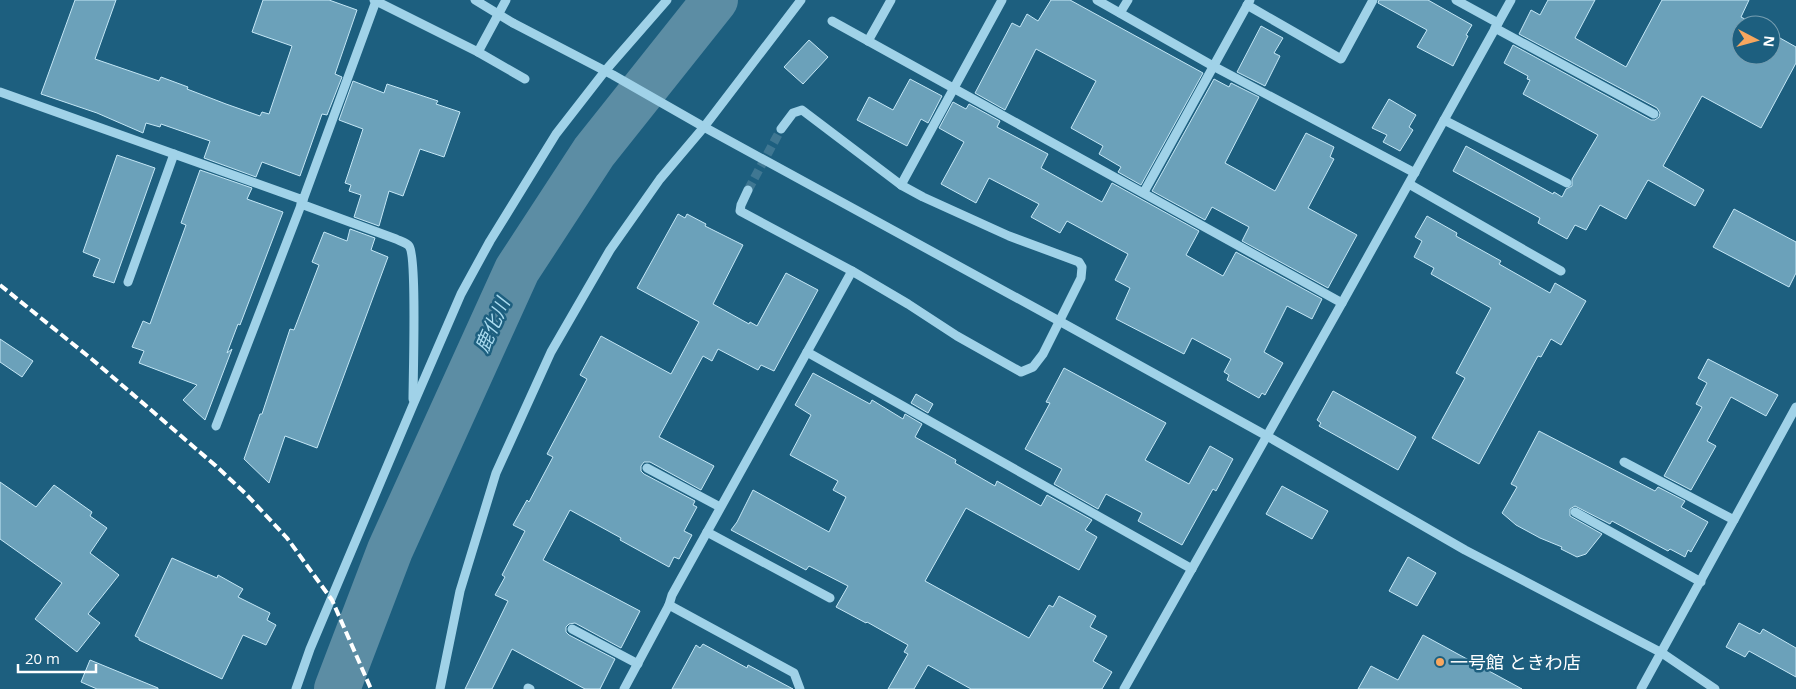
<svg xmlns="http://www.w3.org/2000/svg" width="1796" height="689" font-family="'Open Sans','Noto Sans JP',sans-serif">
  <rect width="100%" height="100%" fill="#1d5f7f"/>
  <g fill="none" stroke-linecap="round" stroke-linejoin="round">
    <polyline stroke="#5c8da4" stroke-width="46" points="337,689 390,550 517,270 594,152 715,0"/>
  </g>
  <g fill="#6ba1ba" stroke="#c4e7f6">
    <polygon points="75,0 116,0 95,59 159,81 161,77 188,87 187,89 226,104 260,116 262,112 269,114 292,46 252,32 263,0 329,0 357,10 335,74 342,77 327,115 322,114 300,176 262,162 256,177 204,158 210,141 161,124 160,127 146,123 143,133 97,113 41,94"/>
    <polygon points="1051,0 1070,0 1203,73 1141,185 1118,172 1121,167 1099,154 1103,146 1071,128 1096,81 1036,49 1005,110 975,93 1012,23 1020,27 1027,14 1038,21"/>
    <polygon points="1379,0 1428,0 1472,25 1466,35 1468,36 1453,66 1417,47 1427,30 1378,3"/>
    <polygon points="1548,0 1595,0 1575,38 1626,67 1662,0 1749,0 1741,17 1756,25 1741,25 1741,55 1771,55 1771,33 1796,47 1796,63 1761,128 1702,96 1663,166 1704,190 1695,206 1648,180 1626,219 1600,205 1586,230 1575,225 1567,239 1538,223 1540,218 1453,171 1466,146 1553,194 1554,192 1562,197 1566,189 1572,186 1572,179 1598,135 1523,94 1530,80 1527,79 1528,76 1504,63 1513,45 1651,120 1655,120 1659,117 1660,113 1657,108 1519,34 1531,10 1540,15"/>
    <polygon points="1261,26 1283,38 1274,53 1280,56 1265,86 1237,72"/>
    <polygon points="809,40 828,57 803,84 784,67"/>
    <polygon points="910,79 942,96 928,123 921,119 907,146 857,120 869,97 893,110"/>
    <polygon points="1214,79 1229,87 1231,83 1259,97 1225,163 1245,174 1275,191 1306,133 1334,147 1330,157 1334,159 1308,208 1357,235 1328,288 1242,241 1249,227 1212,207 1205,220 1152,191"/>
    <polygon points="353,81 384,93 387,84 438,101 436,104 460,112 444,157 420,149 403,196 389,191 379,226 354,217 361,195 349,191 351,185 345,183 363,129 339,120"/>
    <polygon points="1389,99 1416,115 1409,127 1413,130 1400,151 1383,142 1387,135 1372,128"/>
    <polygon points="953,102 966,109 969,104 1000,121 997,127 1048,154 1041,168 1102,202 1112,183 1199,231 1186,255 1223,276 1236,252 1322,299 1312,319 1287,306 1264,352 1283,363 1265,395 1262,393 1259,398 1227,380 1229,375 1224,372 1231,359 1192,338 1184,354 1116,319 1130,288 1115,280 1128,254 1067,221 1060,233 1031,217 1039,204 989,178 976,203 941,184 964,142 939,128"/>
    <polygon points="117,155 155,168 114,283 93,276 100,259 83,252"/>
    <polygon points="200,170 252,188 247,199 283,212 240,325 238,324 227,353 232,349 205,420 183,400 197,385 139,363 144,351 132,347 143,321 150,324 186,225 181,223"/>
    <polygon points="1734,209 1796,242 1796,273 1789,287 1713,247"/>
    <polygon points="678,214 685,218 687,214 706,224 705,226 743,245 713,304 749,324 750,322 757,326 786,273 818,290 774,371 761,365 758,370 718,349 712,361 703,356 659,437 714,466 701,490 650,462 644,462 641,466 641,471 644,474 695,501 693,505 697,507 684,531 692,535 679,559 674,557 669,567 620,540 621,538 570,510 543,560 640,611 621,648 575,623 569,624 566,627 566,632 569,635 615,659 600,689 585,689 512,649 492,689 465,689 508,601 495,595 505,577 502,575 525,531 513,525 527,500 529,502 553,457 547,454 587,379 580,375 601,336 671,374 699,322 637,288"/>
    <polygon points="1427,216 1457,233 1456,236 1501,261 1499,264 1550,293 1555,283 1586,301 1561,345 1551,339 1541,357 1538,356 1479,464 1432,438 1465,378 1456,373 1491,308 1431,274 1434,268 1414,257 1422,241 1415,237"/>
    <polygon points="350,229 375,238 371,250 388,257 317,448 285,436 269,483 244,459 260,414 262,414 290,329 294,330 319,265 312,262 324,232 347,241"/>
    <polygon points="0,339 33,361 22,377 0,362"/>
    <polygon points="1708,359 1778,395 1766,416 1731,397 1707,441 1716,446 1691,490 1664,476 1702,407 1696,404 1707,383 1698,378"/>
    <polygon points="1064,368 1166,423 1145,460 1189,484 1210,446 1233,459 1216,491 1213,489 1182,545 1138,521 1142,513 1106,494 1098,509 1054,484 1062,469 1025,449 1050,403 1046,402"/>
    <polygon points="813,373 870,404 872,400 903,419 905,414 922,424 915,437 956,460 955,463 995,486 997,481 1041,506 1047,495 1092,520 1085,530 1097,537 1079,570 966,508 925,581 1029,638 1049,605 1053,607 1059,596 1096,616 1090,627 1107,636 1093,661 1112,672 1102,689 971,689 928,665 914,689 888,689 908,654 904,652 908,645 867,622 866,623 836,607 848,586 809,566 806,570 731,530 737,522 753,490 829,532 846,497 833,490 838,481 790,455 811,415 795,405"/>
    <polygon points="1333,391 1416,437 1398,470 1319,426 1321,423 1317,420"/>
    <polygon points="916,394 933,404 928,413 911,403"/>
    <polygon points="1539,431 1655,491 1658,487 1685,501 1681,507 1708,522 1691,552 1688,550 1685,557 1670,549 1668,551 1612,521 1610,524 1575,506 1570,509 1570,516 1602,534 1586,554 1577,557 1561,549 1562,547 1540,538 1516,525 1502,513 1517,487 1511,484"/>
    <polygon points="0,482 36,507 54,485 92,512 90,516 107,528 90,553 119,575 88,614 100,623 77,652 35,619 62,583 0,539"/>
    <polygon points="1282,486 1328,511 1312,539 1266,514"/>
    <polygon points="1408,557 1436,573 1417,606 1389,591"/>
    <polygon points="172,558 217,578 218,575 243,589 238,597 270,613 267,620 276,625 266,645 243,635 222,679 139,640 139,638 135,636"/>
    <polygon points="1739,623 1760,634 1763,629 1796,648 1796,677 1749,651 1745,657 1726,647"/>
    <polygon points="1423,635 1522,689 1358,689 1371,666 1398,680"/>
    <polygon points="703,644 747,668 748,665 793,689 672,689 696,645 700,648"/>
    <polygon points="90,660 158,688 158,689 97,689 81,682"/>
  </g>
  <g fill="none" stroke-linecap="round" stroke-linejoin="round">
    <polyline stroke="#3f7792" stroke-width="9" stroke-dasharray="9 4.5" stroke-linecap="butt" points="748,190 781,129"/>
    <g stroke="#a0d2e8" stroke-width="9">
      <polyline points="374,0 478,52 506,0"/>
      <polyline points="1097,0 1213,66 1415,173"/>
      <polyline points="1456,0 1498,23"/>
      <polyline points="1247,5 1341,59 1373,0"/>
      <polyline points="1120,13 1128,0"/>
      <polyline points="832,21 1342,303"/>
      <polyline points="513,23 613,75 704,127 1061,322 1267,436 1465,550 1662,653 1715,689"/>
      <polyline points="1495,28 1654,114"/>
      <polyline points="868,41 891,0"/>
      <polyline points="478,52 525,79"/>
      <polyline points="0,92 303,200 376,1"/>
      <polyline points="1444,120 1567,183"/>
      <polyline points="1409,184 1561,271"/>
      <polyline points="901,185 1002,0"/>
      <polyline points="748,190 741,205 740,211 852,271 908,304 957,336 1021,372 1033,367 1043,354 1081,278 1082,267 1079,262 1009,236 923,197 901,185 802,110 793,113 781,129"/>
      <polyline points="1144,192 1250,0"/>
      <path d="M 301,204 L 396,239 C 400,241 407,243 409,246 C 417,255 413,379 413,399"/>
      <polyline points="128,282 174,154"/>
      <polyline points="807,352 1192,569"/>
      <polyline points="216,426 303,200"/>
      <polyline points="1624,462 1734,520"/>
      <polyline points="647,468 720,507"/>
      <polyline points="1575,512 1701,582"/>
      <polyline points="707,532 830,598"/>
      <polyline points="669,605 794,673 800,689"/>
      <polyline points="572,629 638,664"/>
      <polyline points="528,688 530,689"/>
      <polyline points="296,689 310,649 413,405 461,294 490,241 556,134 605,71 667,0"/>
      <polyline points="440,689 460,591 496,473 551,352 610,250 660,179 704,127 801,0"/>
      <polyline points="624,689 669,605 672,595 852,271"/>
      <polyline points="1124,689 1342,303 1511,0"/>
      <polyline points="1641,689 1796,407"/>
    </g>
    <polyline stroke="#fff" stroke-width="4" stroke-dasharray="9 4" stroke-linecap="butt" points="0,285 94,361 216,466 246,494 287,538 332,600 371,689"/>
    <polyline stroke="#a0d2e8" stroke-width="9" points="475,0 513,23"/>
  </g>
  <circle fill="#f8a75f" stroke="#1d5f7f" stroke-width="2" cx="1440" cy="662" r="5"/>
  <g text-anchor="middle" dominant-baseline="central" stroke-width="5" stroke-linejoin="round" paint-order="stroke">
    <g font-size="18" fill="#fff" stroke="#1d5f7f" text-anchor="start">
      <text x="1450" y="662">一号館 ときわ店</text>
    </g>
    <g font-size="19" font-style="italic" fill="#abdcf0" stroke="#1d5f7f">
      <text transform="translate(492 325) rotate(-66)">鹿化川</text>
    </g>
  </g>
  <g transform="translate(1756 40) rotate(96)"><circle r="24" fill="#1d5f7f" stroke="#779fb2"/>
  <path d="M0-4L9 19L0 12L-9 19Z" fill="#f8a75f"/>
  <text y="-8" font-size="14" font-weight="bold" text-anchor="middle" fill="#ffffff">N</text>
  </g>
  <path d="M18 664v8h78v-8" fill="none" stroke="#ffffff" stroke-width="2.5"/>
  <text x="25" y="664" font-size="15" fill="#ffffff" stroke="#1d5f7f" stroke-width="4" paint-order="stroke">20 m</text>
</svg>
